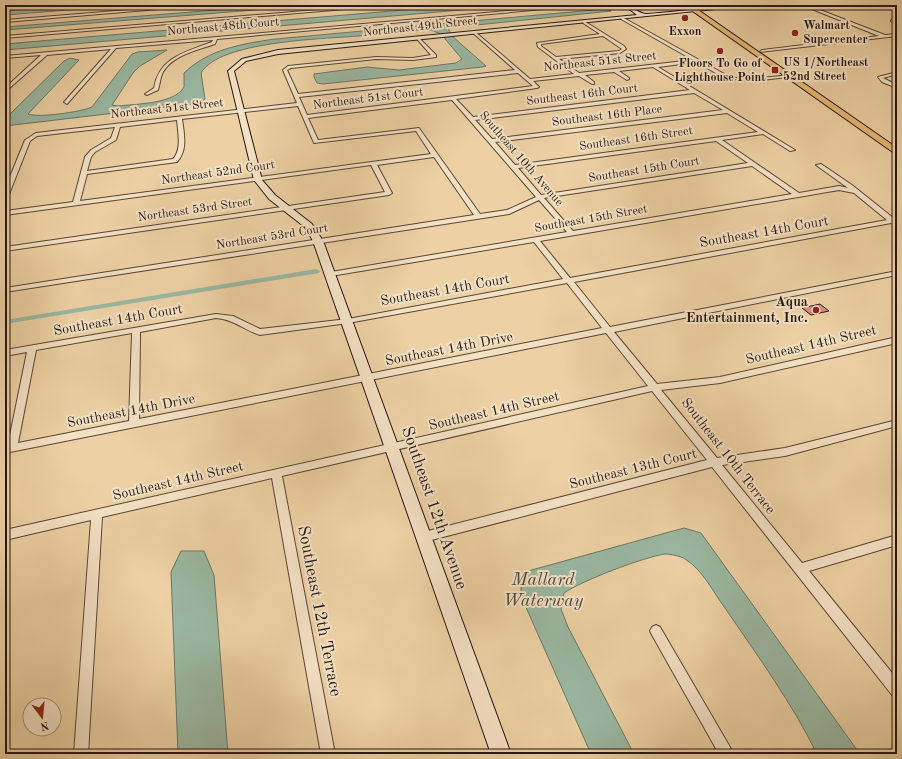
<svg xmlns="http://www.w3.org/2000/svg" width="902" height="759" font-family="'Old Standard TT',serif">
  <rect width="100%" height="100%" fill="#edd1a4"/>
  <filter id="stains"><feTurbulence type="fractalNoise" baseFrequency=".005" numOctaves="4"/><feColorMatrix values="0 0 0 0 .2 0 0 0 0 .09 0 0 0 0 .02 0 0 0 .5 -.17"/></filter>
  <radialGradient id="worn" r=".72"><stop offset=".6" stop-color="#630" stop-opacity="0"/><stop offset="1" stop-color="#630" stop-opacity=".3"/></radialGradient>
  <g fill="#9ab8a2" stroke="#6c7868">
    <polygon points="89,5 132,5 5,15 5,11"/>
    <polygon points="278,5 317,5 5,30 5,27"/>
    <polygon points="462,5 518,5 5,50 5,44"/>
    <path d="M 604,9 L 611,11 L 448,28 L 452,36 L 486,66 L 482,67 L 323,84 L 317,83 L 314,77 L 314,74 L 367,67 L 399,70 L 456,63 L 462,59 L 441,34 L 431,30 C 407,29 382,34 358,36 C 323,39 219,41 201,73 L 205,99 L 200,103 L 5,126 L 5,116 L 10,114 L 64,61 L 70,58 L 79,60 L 28,114 C 38,118 81,112 92,107 L 132,54 L 138,52 L 167,50 L 140,66 L 133,73 L 112,105 L 118,106 C 135,104 175,104 184,87 L 184,73 C 209,49 241,44 275,39 Z"/>
    <path d="M 684,528 L 701,533 L 860,754 L 817,754 C 792,703 757,655 725,608 C 713,592 703,570 685,559 C 681,556 670,554 665,554 C 644,557 581,581 564,593 L 561,609 L 568,627 L 634,754 L 591,754 L 521,596 L 521,580 L 528,571 Z"/>
    <polygon points="181,551 204,551 214,575 228,754 178,754 171,572"/>
  </g>
  <g fill="none" stroke-linecap="round" stroke-linejoin="round">
    <polygon fill="#9ab8a2" fill-rule="evenodd" points="316,269 320,271 319,273 5,324 5,320"/>
  </g>
  <polygon fill="#d58c7c" stroke="#281710" points="820,304 829,311 811,315 802,308"/>
  <g fill="none" stroke-linecap="round" stroke-linejoin="round">
    <defs>
      <g id="street">
        <polygon points="5,5 20,5 5,7"/>
        <polygon points="190,5 206,5 5,22 5,20"/>
        <polygon points="377,5 392,5 5,38 5,36"/>
        <path d="M 574,5 L 588,5 L 217,39 L 215,44 C 198,50 173,55 163,72 C 160,78 160,84 158,90 L 147,95 L 145,94 L 154,88 C 159,57 186,52 212,42 L 213,40 L 116,48 L 67,104 L 64,102 L 65,101 L 111,49 L 47,55 L 5,92 L 5,88 L 41,55 L 5,58 L 5,56 Z"/>
        <polygon points="802,5 807,5 885,35 897,34 897,36 760,52 762,50 879,36"/>
        <polygon points="845,5 863,7 894,5 863,9"/>
        <path d="M 622,17 L 728,76 L 728,78 L 724,78 L 697,62 L 658,67 L 795,150 L 790,151 L 763,134 L 722,140 L 799,193 L 839,186 L 848,188 L 816,165 L 821,164 L 852,185 L 897,221 L 896,226 L 891,223 L 574,282 L 610,327 L 897,271 L 897,275 L 614,332 L 657,384 L 720,377 L 897,337 L 897,343 L 720,383 L 661,390 L 717,458 L 785,448 L 897,420 L 897,426 L 785,456 L 722,465 L 802,563 L 897,535 L 897,545 L 809,571 L 897,679 L 897,697 L 892,695 L 712,467 L 424,542 L 420,540 L 418,537 L 420,534 L 424,532 L 707,460 L 652,391 L 282,476 L 335,754 L 321,754 L 272,478 L 102,517 L 88,754 L 74,754 L 91,520 L 5,540 L 5,530 L 648,386 L 606,333 L 5,453 L 5,445 L 8,445 L 27,352 L 5,356 L 5,350 L 216,314 L 233,316 L 260,329 L 348,319 L 563,279 L 534,242 L 331,276 L 327,274 L 331,272 L 567,232 L 539,200 L 509,214 L 5,292 L 5,288 L 474,215 L 434,157 L 377,165 L 392,193 L 389,195 L 5,251 L 5,247 L 385,192 L 371,165 L 5,215 L 5,211 L 73,202 L 85,157 L 91,150 L 111,138 L 115,127 L 37,136 L 30,141 L 8,197 L 5,199 L 5,189 L 25,140 L 36,133 L 297,103 L 283,70 L 288,66 L 376,57 L 413,58 L 431,55 L 417,39 L 418,37 L 436,55 L 436,57 L 413,60 L 376,59 L 291,68 L 287,70 L 298,94 L 515,70 L 473,33 L 474,31 L 530,79 L 574,74 L 538,47 L 537,43 L 600,34 L 583,23 L 584,21 L 624,46 L 626,49 L 620,53 L 559,59 L 579,73 L 693,60 L 621,19 ZM 603,36 L 622,49 L 619,51 L 556,57 L 541,46 L 541,44 ZM 653,67 L 690,90 L 473,117 L 456,99 L 537,88 L 539,87 L 533,81 L 579,76 L 592,84 L 594,84 L 594,82 L 585,75 L 614,72 L 627,80 L 629,79 L 629,78 L 619,71 ZM 518,73 L 533,86 L 307,115 L 299,97 ZM 694,93 L 723,110 L 492,139 L 475,120 ZM 452,100 L 536,197 L 507,210 L 480,214 L 419,128 L 318,140 L 308,118 ZM 298,106 L 314,143 L 416,131 L 431,154 L 80,201 L 87,174 L 177,162 C 188,150 184,134 182,119 ZM 727,113 L 758,132 L 515,165 L 495,142 ZM 177,120 C 178,133 182,149 173,159 L 87,171 L 91,157 L 95,152 L 116,140 L 120,127 ZM 716,141 L 748,163 L 541,195 L 518,168 ZM 752,166 L 792,194 L 573,231 L 544,198 ZM 839,190 L 854,193 L 887,220 L 570,278 L 540,241 ZM 567,283 L 602,328 L 139,419 L 140,332 L 216,318 C 233,319 244,330 260,335 L 348,323 ZM 132,333 L 129,421 L 18,443 L 36,350 Z"/>
        <polygon points="892,19 897,22 897,25 891,21"/>
        <polygon points="897,72 897,74 883,78 897,85 897,88 882,82 878,77"/>
        <polygon points="790,75 788,77 752,81 733,79 735,78 752,79"/>
        <polygon points="656,625 660,627 734,754 719,754 652,635 650,631 652,627"/>
      </g>
      <path id="secondary" d="M 624,5 C 633,5 638,14 646,14 C 682,12 718,5 754,5 L 278,54 L 246,61 L 234,71 L 262,180 L 275,195 L 312,224 L 323,241 L 511,754 L 491,754 L 313,241 L 306,228 L 269,199 L 254,180 L 228,71 L 242,59 L 278,50 L 637,15 Z"/>
      <polygon id="primary" points="684,5 691,5 897,148 897,155"/>
    </defs>
    <use href="#street" stroke="#594635" stroke-width="2"/>
    <use href="#secondary" stroke="#281710" stroke-width="2"/>
    <use href="#primary" stroke="#281710" stroke-width="2"/>
    <use href="#street" fill="#f3e1c4" fill-rule="evenodd"/>
    <use href="#secondary" fill="#f3e1c4" fill-rule="evenodd"/>
    <use href="#primary" fill="#e6b872" fill-rule="evenodd"/>
  </g>
  <g fill="#8f2418" stroke="#f3e1c4" stroke-width="1.5">
    <circle cx="685" cy="18" r="4"/>
    <circle cx="795" cy="33" r="4"/>
    <circle cx="720" cy="51" r="4"/>
    <rect x="771" y="66" width="8" height="8" rx="2"/>
    <circle cx="816" cy="310" r="4"/>
  </g>
  <g text-anchor="middle" dominant-baseline="central" stroke-width="4" stroke-linejoin="round" paint-order="stroke">
    <g font-size="12" font-weight="bold" fill="#281710" stroke="#f3e1c4" text-anchor="start">
      <text x="803" y="26">Walmart<tspan x="803" dy="14">Supercenter</tspan></text>
      <text x="685" y="32" text-anchor="middle">Exxon</text>
      <text x="783" y="63">US 1/Northeast<tspan x="783" dy="14">52nd Street</tspan></text>
      <text x="720" y="64" text-anchor="middle">Floors To Go of<tspan x="720" dy="14">Lighthouse Point</tspan></text>
    </g>
    <g font-size="12" fill="#281710" stroke="#f3e1c4">
      <text transform="translate(223 27) rotate(-5)">Northeast 48th Court</text>
      <text transform="translate(420 27) rotate(-6)">Northeast 49th Street</text>
      <text transform="translate(600 62) rotate(-6)">Northeast 51st Street</text>
      <text transform="translate(582 95) rotate(-7)">Southeast 16th Court</text>
      <text transform="translate(368 99) rotate(-7)">Northeast 51st Court</text>
      <text transform="translate(167 109) rotate(-6)">Northeast 51st Street</text>
      <text transform="translate(607 116) rotate(-7)">Southeast 16th Place</text>
      <text transform="translate(636 139) rotate(-8)">Southeast 16th Street</text>
      <text transform="translate(521 159) rotate(49)">Southeast 10th Avenue</text>
      <text transform="translate(644 170) rotate(-9)">Southeast 15th Court</text>
      <text transform="translate(218 173) rotate(-8)">Northeast 52nd Court</text>
      <text transform="translate(195 210) rotate(-8)">Northeast 53rd Street</text>
      <text transform="translate(591 219) rotate(-10)">Southeast 15th Street</text>
      <text transform="translate(272 237) rotate(-9)">Northeast 53rd Court</text>
    </g>
    <g font-size="14" fill="#281710" stroke="#f3e1c4">
      <text transform="translate(764 232) rotate(-10)">Southeast 14th Court</text>
      <text transform="translate(445 290) rotate(-10)">Southeast 14th Court</text>
      <text transform="translate(118 320) rotate(-10)">Southeast 14th Court</text>
      <text transform="translate(811 345) rotate(-13)">Southeast 14th Street</text>
      <text transform="translate(449 349) rotate(-11)">Southeast 14th Drive</text>
      <text transform="translate(131 411) rotate(-11)">Southeast 14th Drive</text>
      <text transform="translate(494 411) rotate(-13)">Southeast 14th Street</text>
      <text transform="translate(728 456) rotate(52)">Southeast 10th Terrace</text>
      <text transform="translate(633 469) rotate(-14)">Southeast 13th Court</text>
      <text transform="translate(178 481) rotate(-13)">Southeast 14th Street</text>
    </g>
    <g font-size="14" font-weight="bold" fill="#281710" stroke="#f3e1c4" text-anchor="end">
      <text x="808" y="302">Aqua<tspan x="808" dy="16">Entertainment, Inc.</tspan></text>
    </g>
    <g font-size="17" fill="#281710" stroke="#f3e1c4">
      <text transform="translate(434 508) rotate(71)">Southeast 12th Avenue</text>
      <text transform="translate(319 611) rotate(79)">Southeast 12th Terrace</text>
    </g>
    <g font-size="18" font-style="italic" fill="#4a473c" stroke="#f3e1c4">
      <text x="543" y="580">Mallard<tspan x="543" dy="21">Waterway</tspan></text>
    </g>
  </g>
  <rect width="902" height="759" fill="none" stroke="#edd1a4" stroke-width="20"/>
  <rect x="6" y="6" width="890" height="747" fill="none" stroke="#281710" stroke-width="2"/>
  <rect x="10" y="10" width="882" height="739" fill="none" stroke="#281710"/>
  <g transform="translate(42 717) rotate(164)"><circle r="19" fill="#f3e1c4" stroke="#a2907c"/>
  <path d="M0-3L7 15L0 10L-7 15Z" fill="#8f2418"/>
  <text y="-6" font-size="11" font-weight="bold" text-anchor="middle" fill="#281710">N</text>
  </g>
  <rect width="100%" height="100%" filter="url(#stains)"/>
  <rect width="100%" height="100%" fill="url(#worn)"/>
</svg>
